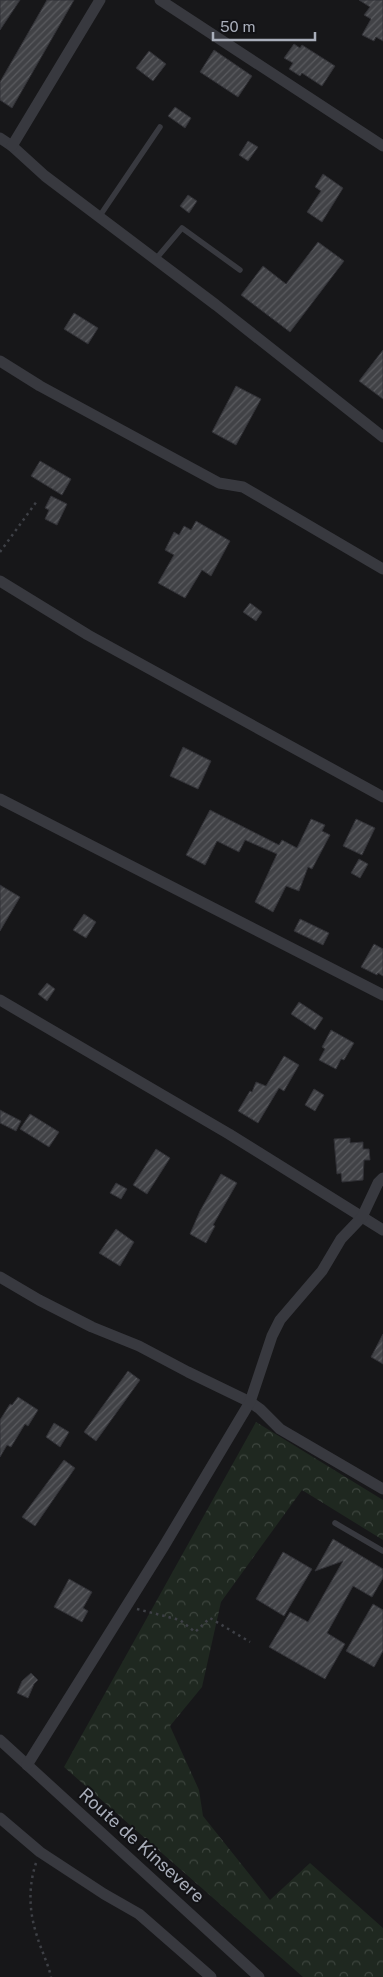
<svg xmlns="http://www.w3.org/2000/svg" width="383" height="1977" font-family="'Public Sans',sans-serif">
  <defs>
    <pattern id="forest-crowns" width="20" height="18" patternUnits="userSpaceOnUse" patternTransform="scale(1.25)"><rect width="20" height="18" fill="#1f2820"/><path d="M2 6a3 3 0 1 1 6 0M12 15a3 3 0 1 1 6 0" fill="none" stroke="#3d453e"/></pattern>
    <pattern id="building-hatch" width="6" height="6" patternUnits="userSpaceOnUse" patternTransform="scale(1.25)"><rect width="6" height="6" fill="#414246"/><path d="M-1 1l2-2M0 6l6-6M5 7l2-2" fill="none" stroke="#5a5b5f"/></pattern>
  </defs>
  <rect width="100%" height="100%" fill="#171719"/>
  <polygon fill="url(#forest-crowns)" points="256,1422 383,1500 383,1540 302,1490 221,1602 202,1687 170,1726 199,1790 203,1816 270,1900 310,1863 383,1928 383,1977 303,1977 64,1767"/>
  <g fill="url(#building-hatch)" stroke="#313136">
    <polygon points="0,0 20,0 0,30"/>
    <polygon points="47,0 74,0 12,108 0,100 0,82"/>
    <polygon points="359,0 383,0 383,41 376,37 374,41 362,35 371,19 364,15 370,7"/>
    <polygon points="294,44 300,48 302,45 335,66 322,86 302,73 300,76 289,69 293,63 284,58"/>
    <polygon points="214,50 252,76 238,97 200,72"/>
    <polygon points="149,51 166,64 153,81 136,68"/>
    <polygon points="175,107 191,118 185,128 168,116"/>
    <polygon points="248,141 258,147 248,161 239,155"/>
    <polygon points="323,174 343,188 322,222 307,212 321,191 315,187"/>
    <polygon points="188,195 197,201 189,213 180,206"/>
    <polygon points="318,242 344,261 290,332 241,295 263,266 286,284"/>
    <polygon points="74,313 98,328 88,344 64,329"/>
    <polygon points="383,350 383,399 359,381"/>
    <polygon points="236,386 261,399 236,445 212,432"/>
    <polygon points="40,461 71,479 62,495 31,476"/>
    <polygon points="51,496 67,504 57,525 45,519 49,510 45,508"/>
    <polygon points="196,521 230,541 211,576 202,570 185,598 158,583 174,555 165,550 174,532 179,535 184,526 191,530"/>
    <polygon points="250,603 262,612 256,621 243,612"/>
    <polygon points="183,747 211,761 198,789 170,776"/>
    <polygon points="210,810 279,845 282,840 297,848 311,819 325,825 322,831 330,835 312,869 308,867 299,891 286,886 273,912 255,902 277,854 245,840 239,852 217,841 205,865 186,855"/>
    <polygon points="356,819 375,828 362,855 343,846"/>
    <polygon points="359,859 368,864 360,878 351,873"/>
    <polygon points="0,885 20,897 0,931"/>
    <polygon points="84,914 96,922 86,938 73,930"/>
    <polygon points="300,919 329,933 323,945 294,931"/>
    <polygon points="374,944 383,949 383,976 378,973 377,975 361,967"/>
    <polygon points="47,983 55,989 47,1001 38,994"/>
    <polygon points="299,1002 323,1018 315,1030 291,1014"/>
    <polygon points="331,1030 354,1043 344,1060 341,1059 336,1069 319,1060 325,1049 322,1047"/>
    <polygon points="284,1056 299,1065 284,1091 279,1088 258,1123 238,1111 250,1091 252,1092 256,1082 266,1086"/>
    <polygon points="314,1089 324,1095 315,1111 305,1105"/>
    <polygon points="0,1110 21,1121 16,1131 0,1123"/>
    <polygon points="30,1114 59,1132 49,1147 20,1129"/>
    <polygon points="350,1138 350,1143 363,1142 363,1149 369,1149 370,1160 364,1160 363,1180 342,1182 341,1173 337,1174 334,1139"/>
    <polygon points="156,1149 170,1158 147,1194 133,1185"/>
    <polygon points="221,1174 237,1183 213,1225 215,1226 206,1243 190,1234 200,1211"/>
    <polygon points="116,1183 127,1189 121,1199 110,1193"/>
    <polygon points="116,1229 134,1242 120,1266 99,1253"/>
    <polygon points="383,1334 383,1364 371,1357"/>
    <polygon points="128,1371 140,1380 96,1441 84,1432"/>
    <polygon points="18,1397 38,1410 28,1426 25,1424 11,1447 7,1445 0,1457 0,1420 10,1404 12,1405"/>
    <polygon points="54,1423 69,1432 60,1447 46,1437"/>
    <polygon points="64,1460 75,1468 35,1526 22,1517"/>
    <polygon points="333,1539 383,1569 383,1578 372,1597 353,1586 327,1633 345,1644 325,1679 269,1647 290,1612 308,1622 343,1561 315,1571"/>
    <polygon points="283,1552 312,1569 284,1616 256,1599"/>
    <polygon points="69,1579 92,1592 83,1608 88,1611 82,1622 54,1607"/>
    <polygon points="373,1604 383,1610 383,1651 374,1667 346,1651"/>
    <polygon points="31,1673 38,1680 34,1684 28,1698 17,1693 22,1681"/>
  </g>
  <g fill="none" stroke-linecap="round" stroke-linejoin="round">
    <g stroke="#3e4046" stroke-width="2.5" stroke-dasharray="2.5 4" stroke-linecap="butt">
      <polyline points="0,552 37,501"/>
      <polyline points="137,1609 180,1620 195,1632 210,1618 250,1642"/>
      <path d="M 36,1863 C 28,1887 29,1912 37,1936 C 41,1950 48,1963 51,1977"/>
    </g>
    <g stroke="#38393f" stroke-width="5.5">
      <polyline points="99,217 160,127"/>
      <polyline points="155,260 182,228 240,270"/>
      <polyline points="335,1523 383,1551"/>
    </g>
    <g stroke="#38393f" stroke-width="11">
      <polyline points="160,0 383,146"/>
      <polyline points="0,138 12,146 45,176 216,305 383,437"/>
      <polyline points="12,146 100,0"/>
      <polyline points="0,361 40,386 219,483 243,487 383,569"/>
      <polyline points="0,581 88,635 383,797"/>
      <polyline points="0,799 383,995"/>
      <polyline points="0,1000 229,1134 383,1230"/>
      <polyline points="0,1277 39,1300 92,1327 139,1346 188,1372 250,1402 260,1409 280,1429 383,1489"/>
      <polyline points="0,1740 259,1977"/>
      <polyline points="27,1765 164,1546 250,1402 272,1336 280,1320 322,1271 341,1239 362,1217 378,1183 383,1178"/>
      <polyline points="0,1818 40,1852 104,1894 139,1914 211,1977"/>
    </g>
  </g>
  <g text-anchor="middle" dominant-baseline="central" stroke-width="4" stroke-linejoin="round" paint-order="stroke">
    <g font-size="18" fill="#a9aeba" stroke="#121215">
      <text transform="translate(142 1845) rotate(42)">Route de Kinsevere</text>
    </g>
  </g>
  <path d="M213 32v8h102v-8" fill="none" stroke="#a9aeba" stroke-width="2.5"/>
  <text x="220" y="32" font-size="15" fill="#a9aeba" stroke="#121215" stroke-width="4" paint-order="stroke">50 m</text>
</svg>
